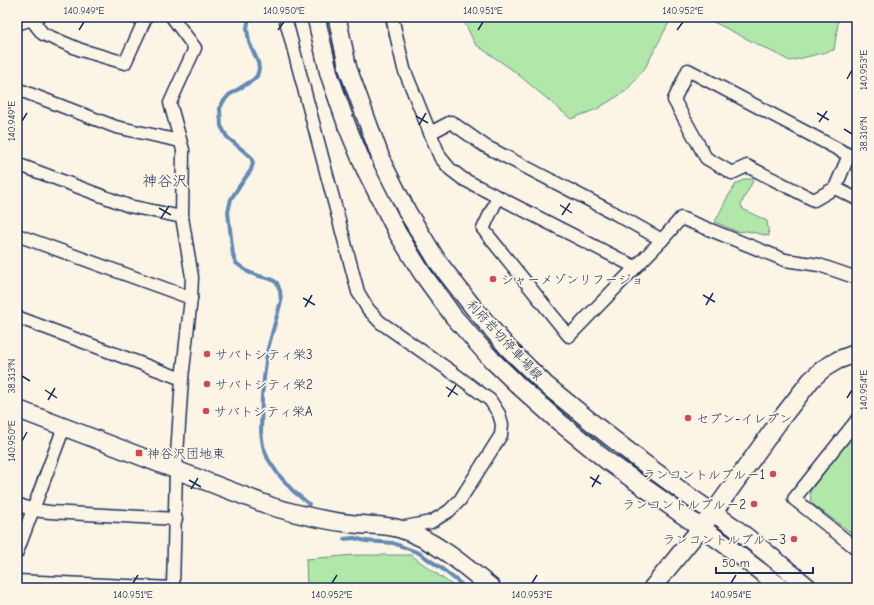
<svg xmlns="http://www.w3.org/2000/svg" width="874" height="605" font-family="'Comic Neue','Klee One',sans-serif">
  <rect width="100%" height="100%" fill="#fcf5e5"/>
  <filter id="ink" filterUnits="userSpaceOnUse"><feTurbulence type="fractalNoise" baseFrequency=".025" numOctaves="2"/><feDisplacementMap in="SourceGraphic" scale="8" xChannelSelector="R" yChannelSelector="G"/><feConvolveMatrix kernelMatrix="1 2 1 2 8 2 1 2 1" color-interpolation-filters="sRGB"/></filter>
  <g filter="url(#ink)">
    <g fill="#b1e7a9" stroke="#668b84">
      <polygon points="462,17 672,17 645,68 626,91 597,109 571,119 514,71 475,44"/>
      <polygon points="704,17 839,17 834,50 790,61"/>
      <polygon points="745,179 754,179 741,204 743,209 767,221 769,236 747,231 738,232 715,222 727,198 736,184"/>
      <polygon points="857,430 857,537 811,503 810,491"/>
      <polygon points="355,555 411,555 456,588 307,588 306,559"/>
    </g>
    <g fill="none" stroke-linecap="round" stroke-linejoin="round">
      <g stroke="#628ab5" stroke-width="4">
        <polyline points="249,17 247,28 249,42 258,62 259,69 257,76 253,80 229,95 223,102 220,108 221,126 227,137 251,157 253,163 251,170 238,188 231,199 228,212 233,255 236,263 248,272 259,276 271,279 277,283 280,291 281,301 267,352 262,396 261,432 263,446 268,459 278,474 293,491 309,504"/>
        <polyline points="344,539 354,538 366,541 393,543 419,553 441,568 466,588"/>
      </g>
      <defs>
        <g id="street">
          <polyline points="172,17 195,48 170,103 183,150 182,217 192,277 191,298 182,379 176,470 173,588"/>
          <polyline points="285,17 358,292 368,309 380,322 452,372 490,400 499,414 502,424 501,435 460,500 449,511 431,522 400,528"/>
          <polyline points="392,17 404,69 440,157 450,169 463,179 635,267"/>
          <polyline points="31,19 43,34 81,50 125,63 146,17"/>
          <polyline points="17,24 38,17"/>
          <polygon points="688,70 849,155 835,188 814,200 747,166 732,173 706,158 674,100"/>
          <polyline points="17,89 116,127 180,141"/>
          <polyline points="430,133 451,122 485,146 616,214 662,240"/>
          <polyline points="17,164 129,206 182,217"/>
          <polyline points="835,188 857,199"/>
          <polyline points="498,197 483,229 569,336 662,240 681,218 785,260 819,265 857,278"/>
          <polyline points="17,235 191,298"/>
          <polyline points="17,317 182,379"/>
          <polyline points="857,420 794,499 857,549"/>
          <polyline points="17,504 33,510 50,512 176,519"/>
          <polyline points="17,552 64,427"/>
          <polyline points="17,581 173,588"/>
        </g>
        <g id="secondary">
          <polyline points="316,17 329,74 347,126 365,169 398,234 422,273 454,317 492,360 520,387 558,421 606,460 680,513 723,543 782,588"/>
          <polyline points="337,17 348,69 383,164 408,213 438,262 473,307 508,348 546,385 595,425 641,461 690,497 734,527 767,553 809,588"/>
          <path d="M 17,409 L 273,507 C 300,515 326,521 354,524 C 369,526 385,524 400,529 C 435,540 464,565 492,588"/>
          <polyline points="652,588 713,513 783,416 811,380 823,369 838,360 857,353"/>
        </g>
      </defs>
      <use href="#street" stroke="#1b2f5e" stroke-width="15"/>
      <use href="#secondary" stroke="#1b2f5e" stroke-width="20"/>
      <use href="#street" stroke="#fcf5e5" stroke-width="12"/>
      <use href="#secondary" stroke="#fcf5e5" stroke-width="17"/>
    </g>
  </g>
  <path fill="none" stroke="#1b2f5e" stroke-width="1.5" d="M 79,30 L 84,22M 278,30 L 284,22M 478,30 L 483,22M 677,30 L 683,22M 847,79 L 852,70M 817,113 L 829,120M 416,116 L 428,123M 22,121 L 27,113M 819,122 L 827,111M 419,125 L 426,113M 844,129 L 852,134M 560,205 L 572,213M 159,208 L 171,215M 562,215 L 570,203M 161,218 L 169,206M 703,295 L 715,302M 303,298 L 315,305M 706,305 L 713,293M 305,307 L 312,295M 22,376 L 30,381M 446,387 L 458,395M 45,390 L 57,398M 448,397 L 456,385M 847,398 L 852,390M 48,400 L 55,388M 22,441 L 27,432M 590,477 L 601,484M 189,480 L 201,487M 592,487 L 599,475M 191,489 L 198,478M 133,583 L 138,575M 332,583 L 337,575M 532,583 L 537,575M 731,583 L 736,575"/>
  <g fill="#d1495b" stroke="#fcf5e5" stroke-width="1.5">
    <circle cx="493" cy="279" r="4"/>
    <circle cx="207" cy="354" r="4"/>
    <circle cx="207" cy="384" r="4"/>
    <circle cx="206" cy="411" r="4"/>
    <circle cx="688" cy="418" r="4"/>
    <rect x="135" y="449" width="8" height="8" rx="2"/>
    <circle cx="773" cy="474" r="4"/>
    <circle cx="754" cy="504" r="4"/>
    <circle cx="794" cy="539" r="4"/>
  </g>
  <g text-anchor="middle" dominant-baseline="central" stroke-width="3.5" stroke-linejoin="round" paint-order="stroke">
    <g font-size="13" fill="#1b2f5e" stroke="#fcf5e5" text-anchor="start">
      <text x="501" y="279">シャーメゾンリフージョ</text>
      <text x="215" y="354">サバトシティ栄3</text>
      <text x="215" y="384">サバトシティ栄2</text>
      <text x="214" y="411">サバトシティ栄A</text>
      <text x="696" y="418">セブン-イレブン</text>
      <text x="147" y="453">神谷沢団地東</text>
      <text x="765" y="474" text-anchor="end">ランコントルブルー1</text>
      <text x="746" y="504" text-anchor="end">ランコントルブルー2</text>
      <text x="786" y="539" text-anchor="end">ランコントルブルー3</text>
    </g>
    <g font-size="13" fill="#1b2f5e" stroke="#fcf5e5">
      <text transform="translate(505 340) rotate(47)">利府岩切停車場線</text>
    </g>
    <g font-size="15" fill="#1b2f5e" stroke="#fcf5e5">
      <text x="165" y="181">神谷沢</text>
    </g>
  </g>
  <rect width="874" height="605" fill="none" stroke="#fcf5e5" stroke-width="44"/>
  <path d="M716 567v6h97v-6" fill="none" stroke="#1b2f5e" stroke-width="2"/>
  <text x="722" y="567" font-size="12" fill="#1b2f5e" stroke="#fcf5e5" stroke-width="3" paint-order="stroke">50 m</text>
  <rect x="22" y="22" width="830" height="561" fill="none" stroke="#1b2f5e" stroke-width="1.5"/>
  <g font-size="10" text-anchor="middle" fill="#1b2f5e">
    <text x="84" y="14">140.949°E</text>
    <text x="284" y="14">140.950°E</text>
    <text x="483" y="14">140.951°E</text>
    <text x="683" y="14">140.952°E</text>
    <text transform="translate(863 70) rotate(-90)" y="4">140.953°E</text>
    <text transform="translate(11 121) rotate(-90)" y="4">140.949°E</text>
    <text transform="translate(863 134) rotate(-90)" y="4">38.316°N</text>
    <text transform="translate(11 376) rotate(-90)" y="4">38.313°N</text>
    <text transform="translate(863 390) rotate(-90)" y="4">140.954°E</text>
    <text transform="translate(11 441) rotate(-90)" y="4">140.950°E</text>
    <text x="133" y="598">140.951°E</text>
    <text x="332" y="598">140.952°E</text>
    <text x="532" y="598">140.953°E</text>
    <text x="731" y="598">140.954°E</text>
  </g>
</svg>
